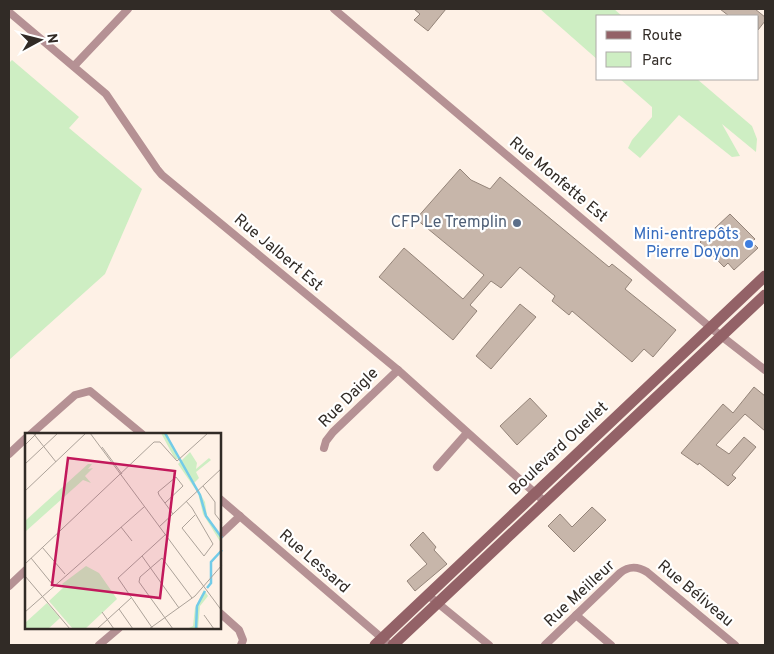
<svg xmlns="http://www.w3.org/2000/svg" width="774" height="654" font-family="Overpass,sans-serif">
  <rect width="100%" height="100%" fill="#fef1e6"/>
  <g fill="#ceeec3">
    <polygon points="540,9 614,9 622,16 598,16 598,60"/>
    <polygon points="12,60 79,117 69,128 142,189 105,274 9,360 9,63"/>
    <polygon points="620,79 697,79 752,126 757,139 756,152 722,124 740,156 732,157 679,115 640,158 628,148 632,140 652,117 652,107"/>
  </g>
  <g fill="#c7b6aa" stroke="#948479">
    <polygon points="414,9 446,9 428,31 414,20 420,14"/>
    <polygon points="720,9 755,9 765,17 765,21 758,30 758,16 729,16"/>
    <polygon points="460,169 471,180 490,189 500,177 609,267 612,264 632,280 625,289 676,330 653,357 644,349 632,362 572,311 569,315 552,301 555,296 520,267 501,288 491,281 470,305 477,311 453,340 379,277 404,248 463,299 484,275 416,219"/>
    <polygon points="730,214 755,239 752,242 758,248 734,270 728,263 724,267 700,242"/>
    <polygon points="520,304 536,317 491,369 476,356"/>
    <polygon points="754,387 765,396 765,431 745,414 716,445 729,454 744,437 756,447 732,475 736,478 728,486 699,463 698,465 681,453 723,404 733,413"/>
    <polygon points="530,398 547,416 517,445 500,426"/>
    <polygon points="592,507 606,520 574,552 548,526 560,514 572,527"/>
    <polygon points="423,532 436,547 434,550 447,564 415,591 407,581 427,564 410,545"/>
  </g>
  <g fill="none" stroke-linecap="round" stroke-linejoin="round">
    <g stroke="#b59194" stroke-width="8">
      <polyline points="334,9 711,328 765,370"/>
      <polyline points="9,12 106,94 157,169 162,175 398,370 545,502"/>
      <polyline points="74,66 128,9"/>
      <polyline points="31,434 75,395 90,391 142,434"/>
      <polyline points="324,448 326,441 333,432 398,370"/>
      <polyline points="9,454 26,438"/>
      <polyline points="437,467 467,433"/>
      <polyline points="220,499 390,645"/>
      <polyline points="220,535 240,516"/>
      <polyline points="9,586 26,570"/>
      <polyline points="429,596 489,645"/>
      <polyline points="220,613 239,630 243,640 241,645"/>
      <polyline points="576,615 611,645"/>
      <polyline points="99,645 119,628"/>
      <path d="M 545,645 L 620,573 C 629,566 637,566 647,572 L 735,645"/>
    </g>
    <g stroke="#936267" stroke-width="11">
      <polyline points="375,645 765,276"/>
      <polyline points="393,645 765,295"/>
    </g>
  </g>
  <circle fill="#5c6f8a" stroke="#fff" stroke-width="2" cx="517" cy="223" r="5"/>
  <circle fill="#3f7fe0" stroke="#fff" stroke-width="2" cx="749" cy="244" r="5"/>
  <g text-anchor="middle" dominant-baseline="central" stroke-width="4.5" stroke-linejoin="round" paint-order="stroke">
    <g font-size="16" fill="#312b26" stroke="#fff">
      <text transform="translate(558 180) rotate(40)">Rue Monfette Est</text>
      <text transform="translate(278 253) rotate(40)">Rue Jalbert Est</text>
      <text transform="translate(349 398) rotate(-45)">Rue Daigle</text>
      <text transform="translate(559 449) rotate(-43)">Boulevard Ouellet</text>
      <text transform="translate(314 562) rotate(41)">Rue Lessard</text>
      <text transform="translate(580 594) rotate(-43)">Rue Meilleur</text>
      <text transform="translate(695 594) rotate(40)">Rue Béliveau</text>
    </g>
    <g font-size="16" fill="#4e5e75" stroke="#fff" text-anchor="end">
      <text x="507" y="223">CFP Le Tremplin</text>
    </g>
    <g font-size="16" fill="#366cbe" stroke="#fff" text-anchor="end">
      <text x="739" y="235">Mini-entrepôts<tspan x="739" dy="18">Pierre Doyon</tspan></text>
    </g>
  </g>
  <g transform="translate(25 433)">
    <rect width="196" height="196" fill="#fef1e6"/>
    <path d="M 136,0 L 142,0 L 153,26 L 150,26 ZM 165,19 L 172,30 L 171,36 L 184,25 L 186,27 L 171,39 L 174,45 L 169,50 L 180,69 L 182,83 L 196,103 L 196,110 L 178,81 L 173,60 L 153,31 ZM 63,31 L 67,31 L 63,36 L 68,35 L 60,43 L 66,50 L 58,47 L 0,99 L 0,88 ZM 61,133 L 74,140 L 92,166 L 60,196 L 48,196 L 24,168 L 39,154 L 37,151 ZM 179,157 L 183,163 L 175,173 L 173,196 L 162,196 L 168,193 L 170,175 ZM 22,170 L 35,185 L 23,196 L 0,196 L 0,190 Z" fill="#ceeec3"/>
    <path fill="none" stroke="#72cbe8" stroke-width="2.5" d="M 140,0 L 175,62 L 181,83 L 197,105M 182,155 L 186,150 L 186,129 L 197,117M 171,196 L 172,173 L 180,158"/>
    <path fill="none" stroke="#aca299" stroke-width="1" d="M 8,0 L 31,29M 65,0 L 197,178M 0,12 L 12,0M 77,14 L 97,41M 0,31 L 33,0M 178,53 L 190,69 L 190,81 L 197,90M 0,58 L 61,0M 161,68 L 167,75 L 188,111 L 179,123 L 157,95 L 170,82M 140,70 L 158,53 L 151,44 L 133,59 L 134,62 L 148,81M 96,94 L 107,108M 134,94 L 197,35M 17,114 L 40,141M 117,123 L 154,175M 6,125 L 28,152M 0,131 L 129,9 L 135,9 L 152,28 L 183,0M 0,143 L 45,196M 94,176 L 108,196M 0,179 L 119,74M 77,179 L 89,196M 179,182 L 189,196M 72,196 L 106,165M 124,196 L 170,163 L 197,132M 128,196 L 93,145 L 141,101M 148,196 L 114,149 L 115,144 L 137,125 L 167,165"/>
    <path fill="#c2185b" fill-opacity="0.15" stroke="#c2185b" stroke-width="2.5" d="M 43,25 L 150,38 L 135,165 L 27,152 Z"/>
    <rect width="196" height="196" fill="none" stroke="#312b26" stroke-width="2.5"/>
  </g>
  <rect width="774" height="654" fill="none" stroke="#312b26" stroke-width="20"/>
  <rect x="596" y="15" width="162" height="65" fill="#ffffff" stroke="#adaaa8"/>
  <rect x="606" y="31" width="25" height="8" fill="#936267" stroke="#adaaa8"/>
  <text x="642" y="40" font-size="15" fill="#312b26">Route</text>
  <rect x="606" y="52" width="25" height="15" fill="#ceeec3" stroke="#adaaa8"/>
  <text x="642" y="65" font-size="15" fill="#312b26">Parc</text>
  <g transform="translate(40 40) rotate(83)" stroke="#ffffff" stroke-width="4" paint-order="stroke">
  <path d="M0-4L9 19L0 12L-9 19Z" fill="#312b26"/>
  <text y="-8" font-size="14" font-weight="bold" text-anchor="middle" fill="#312b26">N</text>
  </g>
</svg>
